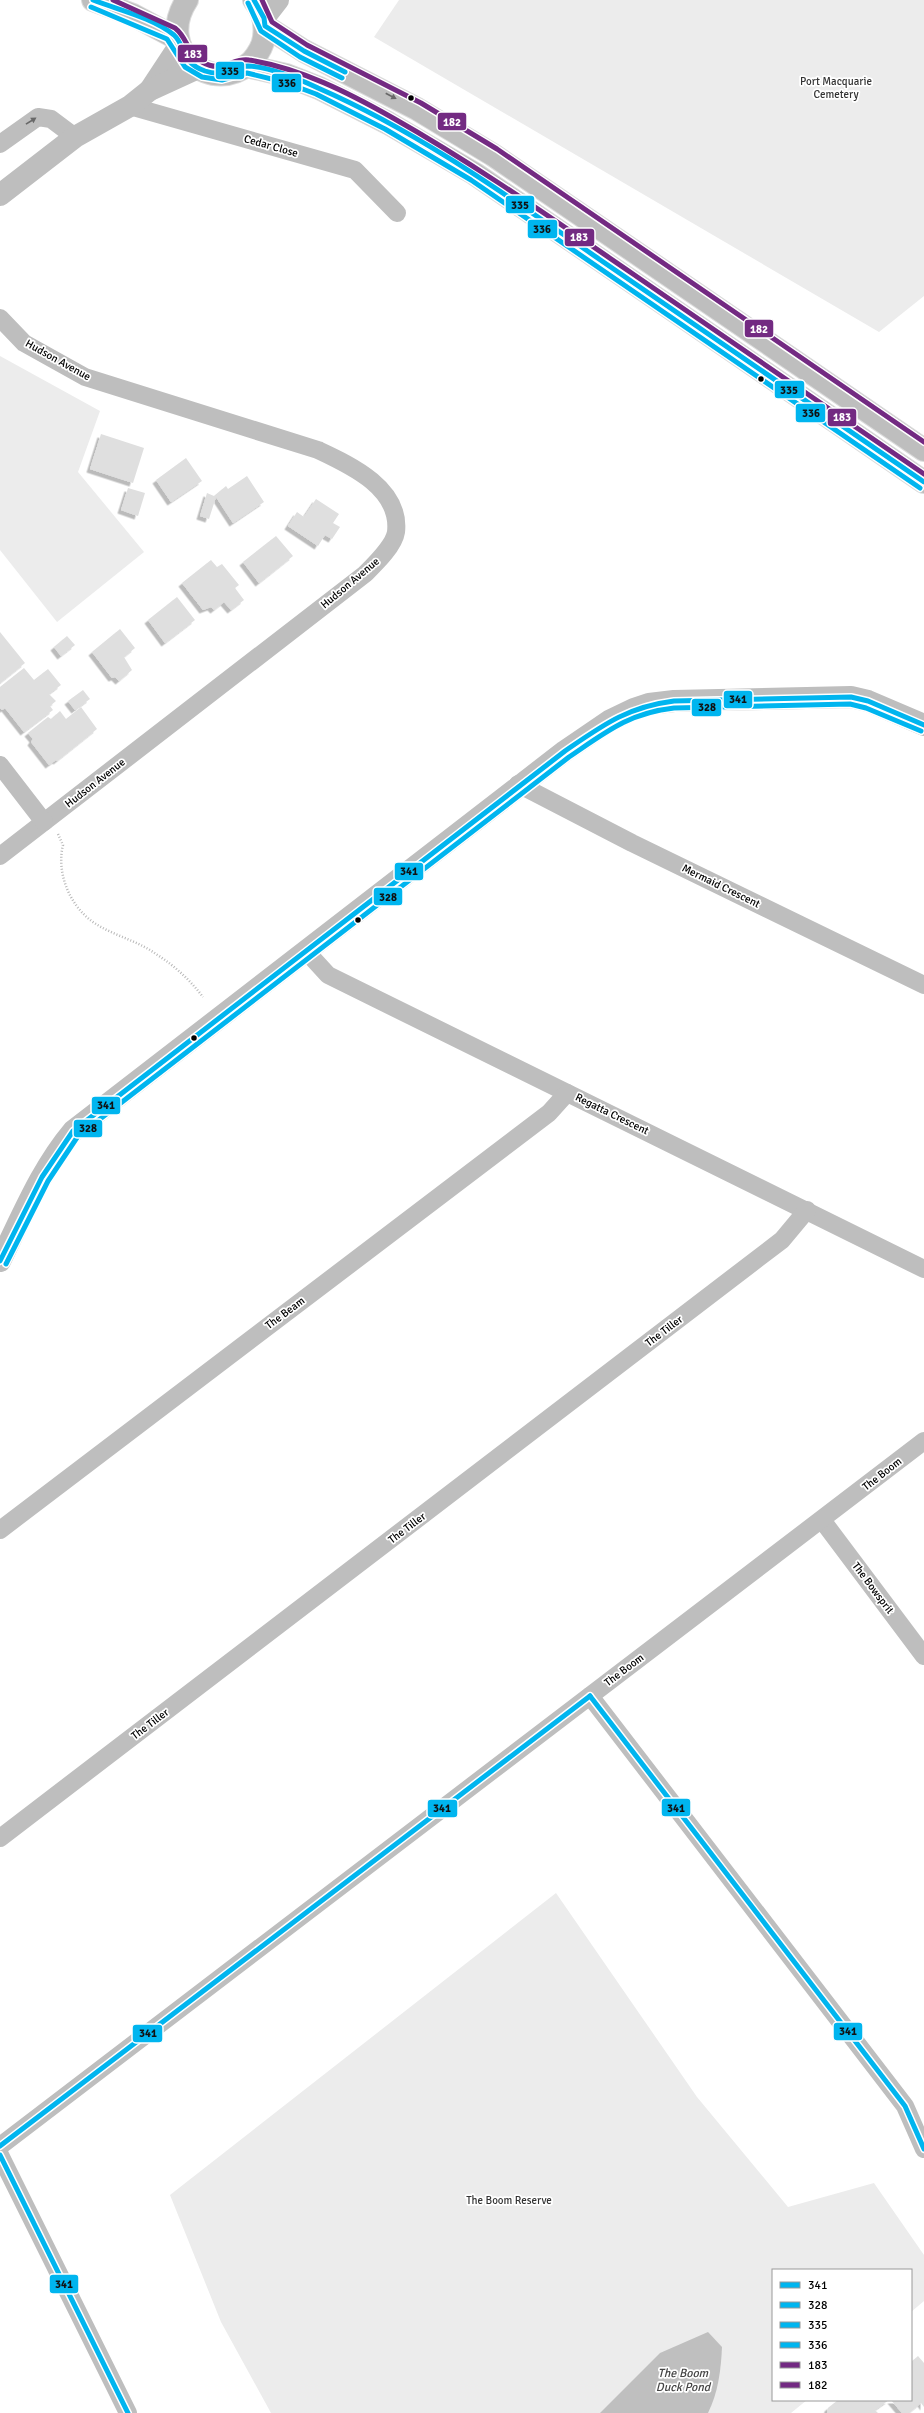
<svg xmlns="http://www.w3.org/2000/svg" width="924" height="2413" font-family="Signika,sans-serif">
  <defs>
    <filter id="shadow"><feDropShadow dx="-3.5" dy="3.5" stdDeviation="0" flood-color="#0004"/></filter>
  </defs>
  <rect width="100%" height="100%" fill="#fff"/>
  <g fill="#ececec">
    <polygon points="399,0 924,0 924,296 879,332 374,37"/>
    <polygon points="0,356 100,411 78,472 144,552 57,622 0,550"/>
    <polygon points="556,1893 697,2097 788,2207 874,2183 924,2255 924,2301 911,2312 911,2270 773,2270 773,2400 807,2400 791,2413 271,2413 221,2322 170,2195"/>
  </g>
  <path fill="#bfbfbf" d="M 708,2332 L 722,2347 C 721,2370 718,2393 708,2413 L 600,2413 L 660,2353 Z"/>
  <g fill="#dfdfdf" filter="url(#shadow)">
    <polygon points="101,434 144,448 133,483 90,469"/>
    <polygon points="186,458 202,481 171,502 156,480"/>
    <polygon points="247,476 264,502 233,523 216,497 209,519 200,516 207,493 214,496 226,486 228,489"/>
    <polygon points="128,488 145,493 138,516 121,510"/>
    <polygon points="316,499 339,514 333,523 340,527 332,539 325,535 318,546 288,526 297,512 304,517"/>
    <polygon points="276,536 293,556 259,583 243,562"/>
    <polygon points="211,560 217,567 222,564 239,585 235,588 244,600 231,610 224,602 214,610 211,607 203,610 182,583"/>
    <polygon points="177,597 195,620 165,643 148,620"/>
    <polygon points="120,629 135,648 124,657 132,670 119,681 115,677 112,678 92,652"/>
    <polygon points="0,632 25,663 0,683"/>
    <polygon points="67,636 75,645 61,656 54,647"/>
    <polygon points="24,668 34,680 48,669 61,685 49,694 56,701 50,706 53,710 24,732 5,708 2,710 0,708 0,687"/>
    <polygon points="83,690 90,699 75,710 68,701"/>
    <polygon points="81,707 97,729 57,761 56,760 49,765 31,742 33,739 28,733 48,717 51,719 60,711 66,719"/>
    <polygon points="918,2356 924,2363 924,2407 921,2403 909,2413 902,2413 891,2400 911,2400 911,2362"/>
    <polygon points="838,2400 889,2400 875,2410 878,2413 827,2413 828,2408"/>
  </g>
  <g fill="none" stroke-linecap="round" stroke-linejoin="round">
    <defs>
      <g id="primary">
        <polyline points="93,0 133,15 176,38"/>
        <path d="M 187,0 C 154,50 213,99 252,61 C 258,54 263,46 264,37 C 266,23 263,11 254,0"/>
        <polyline points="265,26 304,51 417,109 493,155 924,450"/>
        <polyline points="246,66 286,75 319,88 388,123 475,174 924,482"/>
      </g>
    </defs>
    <use href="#primary" stroke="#dbdbdb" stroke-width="24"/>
    <path stroke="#b9b9b9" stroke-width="2.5" stroke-dasharray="1 2" stroke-linecap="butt" d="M 58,834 L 63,845 C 56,873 70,908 96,924 C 115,936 138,941 156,954 C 175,966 190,980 203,997"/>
    <g stroke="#bebebe" stroke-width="18">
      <polyline points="130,106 355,170 397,213"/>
      <polyline points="0,144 38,117 51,119 75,137"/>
      <path d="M 0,318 L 24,343 L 85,377 L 318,450 C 350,465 401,488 396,532 C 394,546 375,564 365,574 L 0,856"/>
      <polyline points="0,765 44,822"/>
      <polyline points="518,784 632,843 924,985"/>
      <polyline points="306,951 328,975 924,1269"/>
      <polyline points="822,1520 924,1656"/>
      <polyline points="0,1530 549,1113 567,1093"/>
      <polyline points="590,1696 905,2106 924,2149"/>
      <polyline points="0,1838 782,1240 807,1210"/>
      <polyline points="0,2146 924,1441"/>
      <polyline points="0,2155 128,2413"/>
    </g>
    <g stroke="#bebebe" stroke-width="22">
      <polyline points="264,18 278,0"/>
      <polyline points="150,90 179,46"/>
      <polyline points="0,195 75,137 130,106 150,90 198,68"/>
      <path d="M 0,1261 C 22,1217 41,1169 73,1131 L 565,751 L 609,721 L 634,709 L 649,704 L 674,701 L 851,697 L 868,701 L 924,725"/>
    </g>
    <use href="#primary" stroke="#bebebe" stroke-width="22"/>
    <defs>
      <g id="bus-1">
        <path d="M 0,1261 L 42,1177 L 73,1131 L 565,751 C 603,725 627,707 674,701 L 851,697 L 868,701 L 924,725"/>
        <polyline points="590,1696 905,2106 924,2149"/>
        <polyline points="0,2146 590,1696"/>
        <polyline points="0,2155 128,2413"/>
      </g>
      <path id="bus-2" d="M 6,1264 L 48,1181 L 78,1136 L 569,757 C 606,732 629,713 674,708 L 850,704 L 866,708 L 921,731"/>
      <g id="bus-3">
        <path d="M 93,0 C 119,10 153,18 174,35 C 186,46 180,62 205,71 C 226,78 233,66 248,66 C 269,67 299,79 318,88 C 419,132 509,197 599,259 C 708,334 816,408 924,482"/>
        <polyline points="254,0 264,18 265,26 304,51 345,72"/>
      </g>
      <g id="bus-4">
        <polyline points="248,3 261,31 300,57 342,78"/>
        <polyline points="91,7 167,39 185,67 202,77 222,80 247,73 284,82 316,94 385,129 471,180 920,488"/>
      </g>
      <path id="bus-5" d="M 113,0 L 175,28 C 188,38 187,54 202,62 C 223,74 233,57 249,60 C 300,68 349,93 393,118 C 476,165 554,220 633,274 C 730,340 827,407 924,474"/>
      <polyline id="bus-6" points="262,0 272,22 307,45 421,103 497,149 924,442"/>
    </defs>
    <use href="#bus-1" stroke="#fff" stroke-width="8"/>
    <use href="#bus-2" stroke="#fff" stroke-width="8"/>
    <use href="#bus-3" stroke="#fff" stroke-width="8"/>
    <use href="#bus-4" stroke="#fff" stroke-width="8"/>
    <use href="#bus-5" stroke="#fff" stroke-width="8"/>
    <use href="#bus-6" stroke="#fff" stroke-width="8"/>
    <use href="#bus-1" stroke="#00b5ef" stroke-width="5"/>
    <use href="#bus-2" stroke="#00b5ef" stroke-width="5"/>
    <use href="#bus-3" stroke="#00b5ef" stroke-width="5"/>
    <use href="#bus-4" stroke="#00b5ef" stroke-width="5"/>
    <use href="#bus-5" stroke="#732a82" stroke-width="5"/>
    <use href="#bus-6" stroke="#732a82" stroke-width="5"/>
  </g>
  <defs><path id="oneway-solid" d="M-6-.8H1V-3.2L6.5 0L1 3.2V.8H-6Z"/></defs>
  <g fill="#686868">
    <use href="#oneway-solid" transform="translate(391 96) rotate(28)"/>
    <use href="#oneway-solid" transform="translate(31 121) rotate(-32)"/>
  </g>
  <g fill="#000" stroke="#fff" stroke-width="1.5">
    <circle cx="411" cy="98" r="3.5"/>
    <circle cx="761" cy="379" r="3.5"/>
    <circle cx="358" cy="920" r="3.5"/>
    <circle cx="194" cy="1038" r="3.5"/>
  </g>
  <g text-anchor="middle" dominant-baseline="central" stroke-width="3.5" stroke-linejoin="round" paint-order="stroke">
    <g font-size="11" fill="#333" stroke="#fff">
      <text x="836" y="81">Port Macquarie<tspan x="836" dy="13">Cemetery</tspan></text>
      <text x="509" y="2200">The Boom Reserve</text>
    </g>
    <g font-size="11" fill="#000" stroke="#fff">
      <text transform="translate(271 146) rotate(16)">Cedar Close</text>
      <text transform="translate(58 360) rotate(29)">Hudson Avenue</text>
      <text transform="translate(350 583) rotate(-40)">Hudson Avenue</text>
      <text transform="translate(95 783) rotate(-38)">Hudson Avenue</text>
      <text transform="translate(721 886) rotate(26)">Mermaid Crescent</text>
      <text transform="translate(612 1114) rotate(26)">Regatta Crescent</text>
      <text transform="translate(285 1313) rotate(-37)">The Beam</text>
      <text transform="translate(664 1331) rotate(-37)">The Tiller</text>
      <text transform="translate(882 1474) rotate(-38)">The Boom</text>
      <text transform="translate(407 1528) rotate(-37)">The Tiller</text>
      <text transform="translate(873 1588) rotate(53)">The Bowsprit</text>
      <text transform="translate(624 1670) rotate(-37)">The Boom</text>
      <text transform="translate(150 1724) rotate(-37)">The Tiller</text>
    </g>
    <g font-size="12" font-style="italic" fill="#444" stroke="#fff">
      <text x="683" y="2373">The Boom<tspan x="683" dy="14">Duck Pond</tspan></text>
    </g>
  </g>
  <g stroke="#fff" stroke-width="1.5">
    <rect x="177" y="44" width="31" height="19" rx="4" fill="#732a82"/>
    <rect x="215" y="61" width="30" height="19" rx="4" fill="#00b5ef"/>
    <rect x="271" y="73" width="31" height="20" rx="4" fill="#00b5ef"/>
    <rect x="437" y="112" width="30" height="19" rx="4" fill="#732a82"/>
    <rect x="505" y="195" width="30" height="19" rx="4" fill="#00b5ef"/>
    <rect x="527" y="219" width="31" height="20" rx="4" fill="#00b5ef"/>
    <rect x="564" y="228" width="31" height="19" rx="4" fill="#732a82"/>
    <rect x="744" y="319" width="30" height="19" rx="4" fill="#732a82"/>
    <rect x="774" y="380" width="31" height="19" rx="4" fill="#00b5ef"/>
    <rect x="795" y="403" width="31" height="20" rx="4" fill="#00b5ef"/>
    <rect x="827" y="408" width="30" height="19" rx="4" fill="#732a82"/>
    <rect x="723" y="690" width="30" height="19" rx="4" fill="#00b5ef"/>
    <rect x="691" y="698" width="31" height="19" rx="4" fill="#00b5ef"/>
    <rect x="394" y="862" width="30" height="19" rx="4" fill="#00b5ef"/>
    <rect x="373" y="887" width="30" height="19" rx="4" fill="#00b5ef"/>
    <rect x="91" y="1096" width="30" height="19" rx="4" fill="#00b5ef"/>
    <rect x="73" y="1119" width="30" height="19" rx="4" fill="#00b5ef"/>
    <rect x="661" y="1798" width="30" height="19" rx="4" fill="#00b5ef"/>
    <rect x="427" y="1799" width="31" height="19" rx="4" fill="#00b5ef"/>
    <rect x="833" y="2022" width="30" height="19" rx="4" fill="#00b5ef"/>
    <rect x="132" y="2024" width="31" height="19" rx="4" fill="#00b5ef"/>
    <rect x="49" y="2274" width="30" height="20" rx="4" fill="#00b5ef"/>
  </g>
  <g font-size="11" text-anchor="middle" font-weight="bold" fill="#fff">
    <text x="193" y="58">183</text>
    <text x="452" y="126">182</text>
    <text x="579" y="241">183</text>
    <text x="759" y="333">182</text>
    <text x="842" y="421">183</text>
  </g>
  <g font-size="11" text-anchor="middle" font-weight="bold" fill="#111">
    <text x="230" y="75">335</text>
    <text x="287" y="87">336</text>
    <text x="520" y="209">335</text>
    <text x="542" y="233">336</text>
    <text x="789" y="394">335</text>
    <text x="811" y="417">336</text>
    <text x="738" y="703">341</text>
    <text x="707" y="711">328</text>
    <text x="409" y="875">341</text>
    <text x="388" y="901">328</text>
    <text x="106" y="1109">341</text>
    <text x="88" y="1132">328</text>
    <text x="676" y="1812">341</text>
    <text x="442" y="1812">341</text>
    <text x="848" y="2035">341</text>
    <text x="148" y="2037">341</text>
    <text x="64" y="2288">341</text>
  </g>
  <rect x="772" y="2269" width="140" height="132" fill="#ffffff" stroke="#999999"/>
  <rect x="780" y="2282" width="20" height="6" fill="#00b5ef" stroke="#999999"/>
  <text x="808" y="2289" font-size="12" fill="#000000">341</text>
  <rect x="780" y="2302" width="20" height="6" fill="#00b5ef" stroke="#999999"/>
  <text x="808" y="2309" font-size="12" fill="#000000">328</text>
  <rect x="780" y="2322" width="20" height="6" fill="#00b5ef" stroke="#999999"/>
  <text x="808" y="2329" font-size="12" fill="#000000">335</text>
  <rect x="780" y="2342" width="20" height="6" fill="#00b5ef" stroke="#999999"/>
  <text x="808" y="2349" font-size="12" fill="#000000">336</text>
  <rect x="780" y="2362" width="20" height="6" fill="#732a82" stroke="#999999"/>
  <text x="808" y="2369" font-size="12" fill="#000000">183</text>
  <rect x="780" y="2382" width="20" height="6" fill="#732a82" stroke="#999999"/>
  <text x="808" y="2389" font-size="12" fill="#000000">182</text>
</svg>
